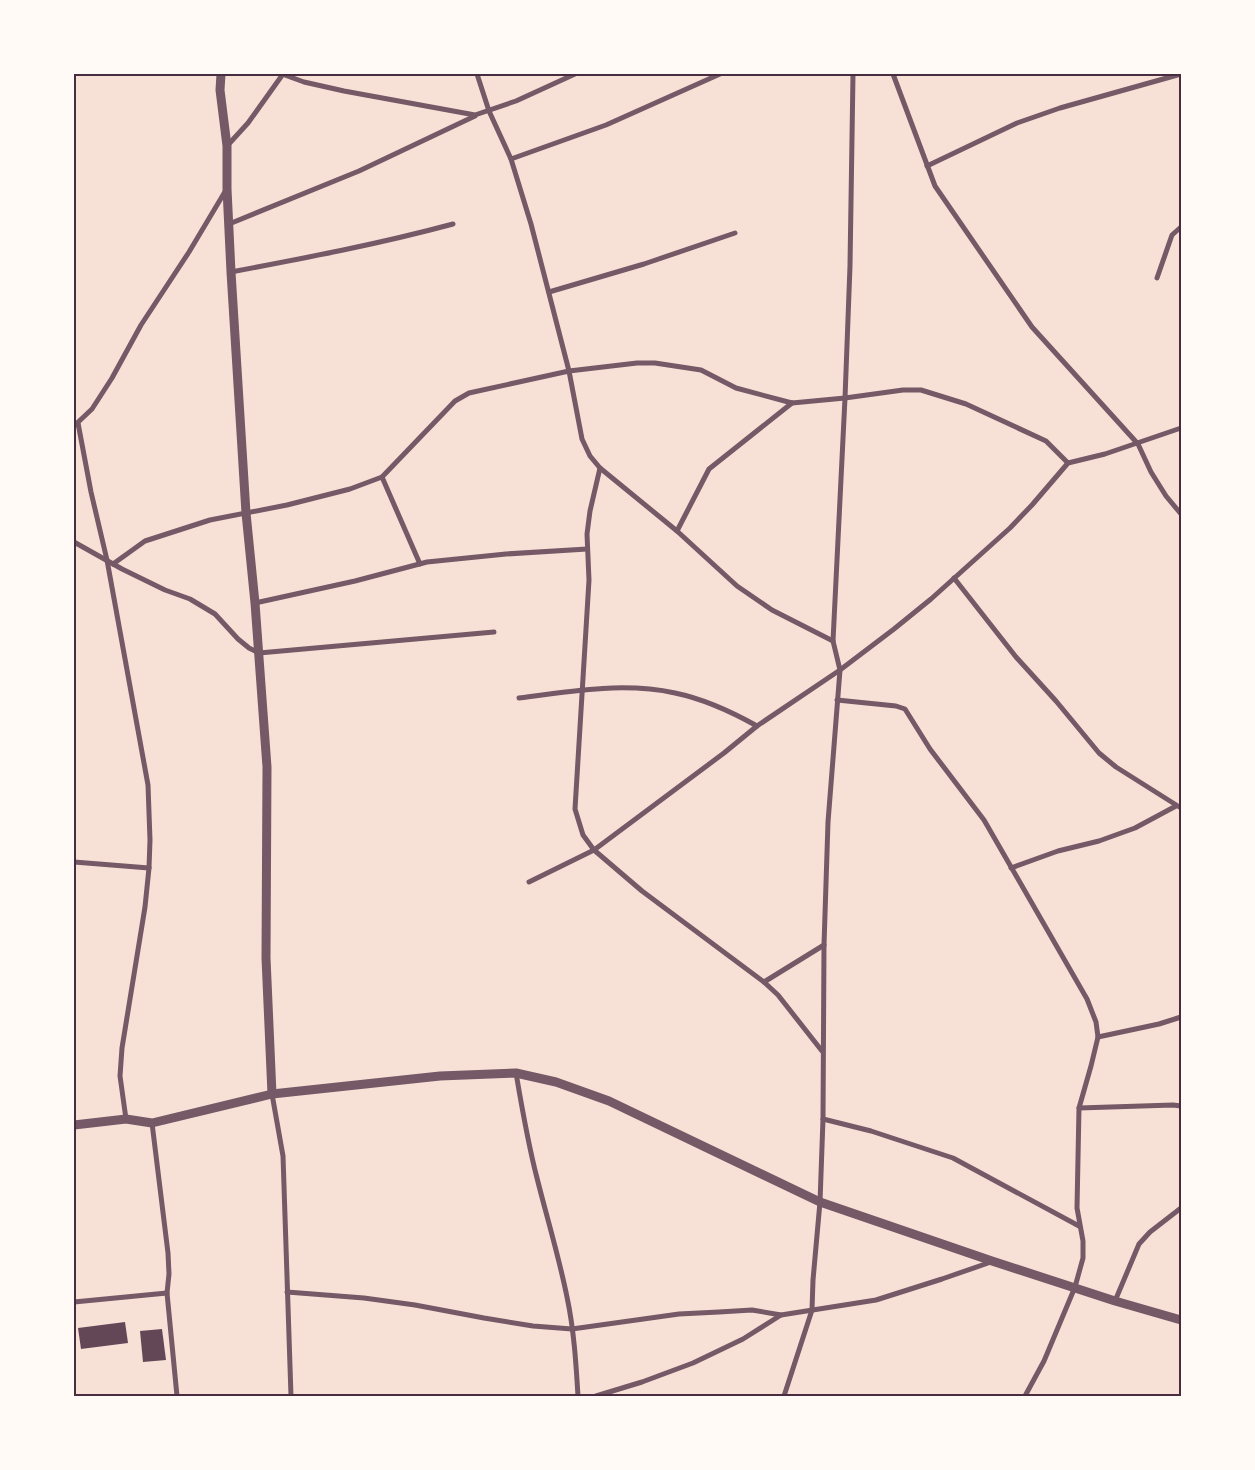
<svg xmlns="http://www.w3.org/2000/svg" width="1255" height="1470" font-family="Roboto,sans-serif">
  <rect width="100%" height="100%" fill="#f7e1d7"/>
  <g fill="#644757">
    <polygon points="125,1322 128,1343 81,1349 78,1328"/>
    <polygon points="162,1329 166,1360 143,1362 140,1331"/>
  </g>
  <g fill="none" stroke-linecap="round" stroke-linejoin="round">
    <g stroke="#755966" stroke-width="5">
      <polyline points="282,74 304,82 344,91 475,115 516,101 575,74"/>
      <polyline points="477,74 489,111 511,159 531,224 569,371 582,439 590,456 600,468 677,531 737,586 772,610 833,641"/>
      <polyline points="893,74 935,186 1032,327 1138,444 1151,472 1166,496 1181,514"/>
      <polyline points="227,146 248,123 283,74"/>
      <polyline points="511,159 606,125 720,74"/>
      <polyline points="927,166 1017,123 1060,108 1181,74"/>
      <polyline points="229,224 359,171 475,116"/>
      <path d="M 231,272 C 305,258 379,244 453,224"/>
      <polyline points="1157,278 1172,235 1181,227"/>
      <polyline points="549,292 644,264 735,233"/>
      <polyline points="78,423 91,492 107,560 148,785 150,840 149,868 145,907 122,1048 120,1076 126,1119"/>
      <polyline points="74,426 92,409 112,378 141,325 189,252 226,190"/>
      <polyline points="600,468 590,511 587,534 589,580 575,809 583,835 594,850 642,891 764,982 778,995 822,1051"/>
      <polyline points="382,477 420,564"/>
      <polyline points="677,531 709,469 792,403"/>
      <polyline points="74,542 122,569 165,590 190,599 215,614 238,639 249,648 259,653 494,632"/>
      <polyline points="113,564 145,541 210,520 287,505 350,489 382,477 455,401 469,393 569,371 637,363 655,363 701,370 736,388 792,403 845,398 903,390 921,390 966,404 1046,441 1068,463"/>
      <polyline points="954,578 1016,657 1056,701 1099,753 1116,767 1181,808"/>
      <polyline points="255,603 355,581 427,562 506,554 587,549"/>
      <path d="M 519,698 C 570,691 624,682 675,693 C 704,699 732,712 757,726"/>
      <polyline points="837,700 896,706 905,709 930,749 984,820 1087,999 1096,1022 1098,1037 1091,1066 1079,1108 1077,1208 1083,1241 1083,1258 1075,1287 1044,1361 1025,1396"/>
      <polyline points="74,862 149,868"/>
      <polyline points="1011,868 1058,851 1099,841 1135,828 1176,806"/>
      <polyline points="529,882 594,850 724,753 757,726 840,670 894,629 931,599 1010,528 1032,505 1068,463 1105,454 1181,428"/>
      <polyline points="764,982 824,945"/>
      <polyline points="1098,1037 1159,1024 1181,1017"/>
      <path d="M 516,1073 C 522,1108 528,1144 537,1178 C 547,1218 559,1257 567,1297 C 574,1330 576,1363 578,1396"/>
      <polyline points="272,1094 283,1156 291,1396"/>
      <polyline points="1079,1108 1173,1105 1181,1106"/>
      <polyline points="823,1119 871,1131 953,1158 1079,1226"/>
      <polyline points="152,1123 168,1253 169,1274 167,1293 177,1396"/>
      <polyline points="287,1292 364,1298 415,1305 484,1318 533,1326 572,1329 679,1314 719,1312 752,1310 781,1315"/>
      <polyline points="1115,1301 1139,1244 1150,1232 1181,1208"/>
      <polyline points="74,1302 167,1293"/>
      <polyline points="596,1396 642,1382 693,1363 743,1339 781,1315 876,1300 942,1279 991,1262"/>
      <polyline points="784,1396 812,1310 813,1280 820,1202 823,1119 824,945 828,822 840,670 833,641 845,398 850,266 853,74"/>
    </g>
    <g stroke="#755966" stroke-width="9">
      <polyline points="221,74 220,90 227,146 227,189 231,272 246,513 255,603 267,767 266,958 272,1094"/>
      <polyline points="74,1125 126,1119 152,1123 272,1094 440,1076 516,1073 556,1082 609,1101 820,1202 992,1261 1115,1301 1181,1320"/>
    </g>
  </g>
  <rect width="1255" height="1470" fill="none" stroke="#fffaf5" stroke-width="150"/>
  <rect x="75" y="75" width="1105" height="1320" fill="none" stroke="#4a2c40" stroke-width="2"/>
</svg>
